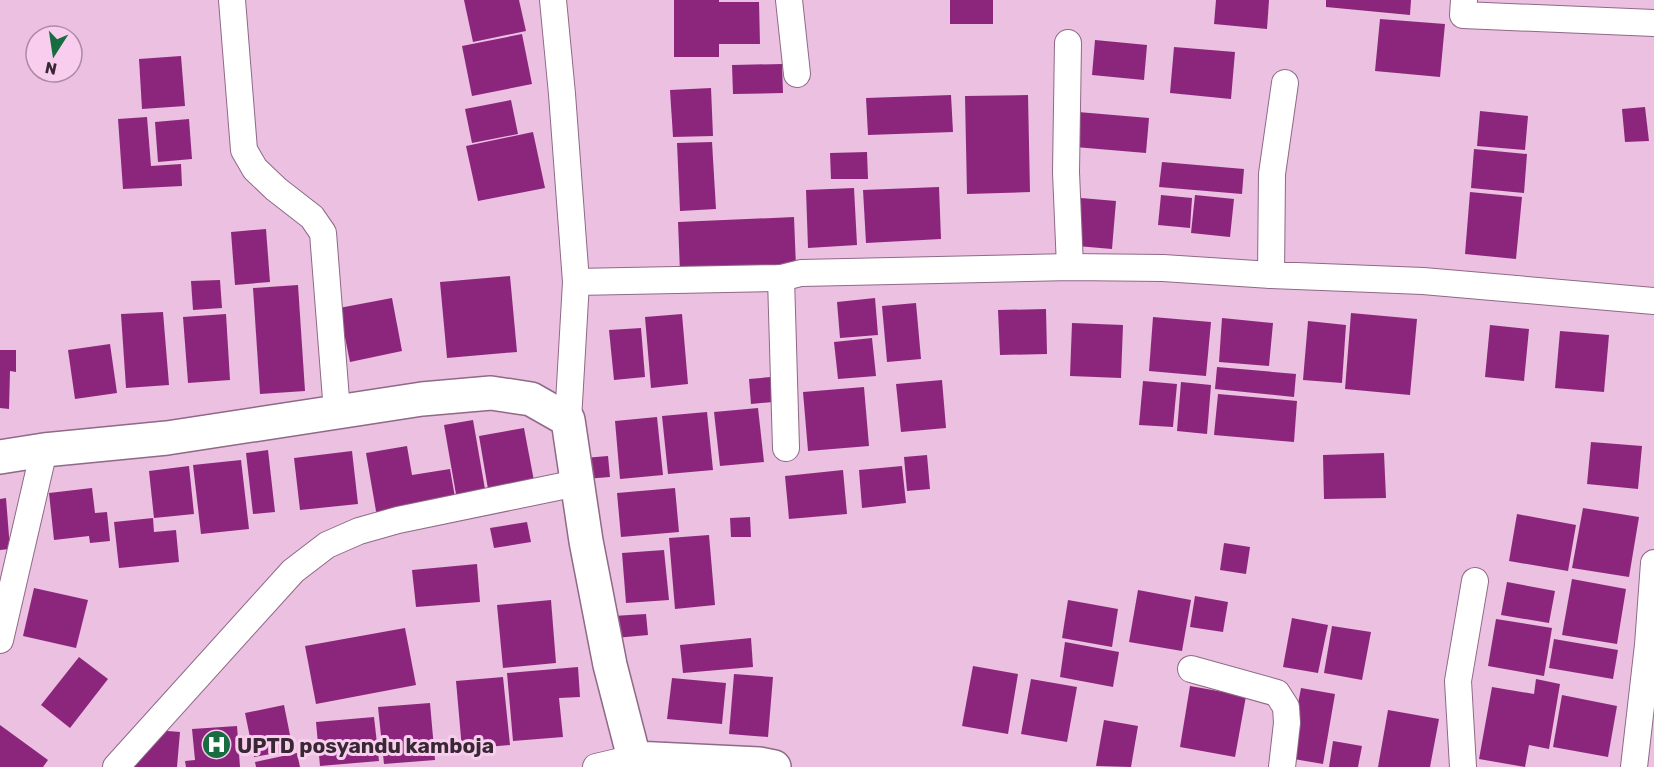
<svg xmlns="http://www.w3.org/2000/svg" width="1654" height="767" font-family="Rubik,sans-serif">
  <rect width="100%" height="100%" fill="#ebc0e1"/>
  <g fill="#8c267d">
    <polygon points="464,0 519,0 526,31 473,42"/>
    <polygon points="674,0 719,0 719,2 759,2 760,44 719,44 719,57 674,57"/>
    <rect x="950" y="0" width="43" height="24"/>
    <polygon points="1216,0 1269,0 1267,29 1214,24"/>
    <polygon points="1326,0 1411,0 1410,15 1326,7"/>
    <polygon points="1380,19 1445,24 1440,77 1375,71"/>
    <polygon points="522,34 532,84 472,96 462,46"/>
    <polygon points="1095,40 1147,45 1144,80 1092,75"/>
    <polygon points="1174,47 1235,52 1231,99 1170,93"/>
    <polygon points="181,56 185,106 142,109 139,59"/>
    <polygon points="782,64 783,93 733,94 732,65"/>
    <polygon points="711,88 713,136 673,137 670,90"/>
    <polygon points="951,95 953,132 868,135 866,98"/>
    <polygon points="1028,95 1030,192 967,194 965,96"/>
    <polygon points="511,100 518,134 472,143 465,109"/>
    <polygon points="1645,107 1649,141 1625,142 1622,109"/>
    <polygon points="1480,111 1528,116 1525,150 1477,146"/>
    <polygon points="1078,112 1149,118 1146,153 1075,147"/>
    <polygon points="147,117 151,166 181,164 182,186 123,189 118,119"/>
    <polygon points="189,119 192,159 158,162 155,122"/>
    <polygon points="533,132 545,188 478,201 466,146"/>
    <polygon points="712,142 716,209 680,211 677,143"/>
    <polygon points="1474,149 1527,154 1524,193 1471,188"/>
    <polygon points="867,152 868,179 831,179 830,153"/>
    <polygon points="1162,162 1244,169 1242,194 1159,187"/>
    <polygon points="939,187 941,239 866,243 863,190"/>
    <polygon points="854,188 857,245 808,248 806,190"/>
    <polygon points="1470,192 1522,197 1516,259 1465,254"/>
    <polygon points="1161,195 1192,198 1190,228 1158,225"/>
    <polygon points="1195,195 1234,199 1230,237 1191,233"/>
    <polygon points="1081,198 1116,201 1112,249 1077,246"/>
    <polygon points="794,217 796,267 680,272 678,222"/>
    <polygon points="266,229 270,282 235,285 231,232"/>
    <polygon points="510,276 517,352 447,358 440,282"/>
    <polygon points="220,280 222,308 193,310 191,281"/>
    <polygon points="298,285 305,391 260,394 253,288"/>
    <polygon points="392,298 402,351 350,362 339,308"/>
    <polygon points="875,298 878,335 840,338 837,302"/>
    <polygon points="916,303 921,359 887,362 882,306"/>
    <polygon points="1046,309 1047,354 1000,355 998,310"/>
    <polygon points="163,312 169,385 126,388 121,314"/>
    <polygon points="1351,313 1417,319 1410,395 1345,389"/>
    <polygon points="226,314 230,380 188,383 183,317"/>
    <polygon points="682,314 688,384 651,388 645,317"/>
    <polygon points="1153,317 1211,322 1206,376 1149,371"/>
    <polygon points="1222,318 1273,323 1269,366 1219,362"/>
    <polygon points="1308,321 1346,325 1342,383 1303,380"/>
    <polygon points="1072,323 1123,325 1121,378 1070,376"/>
    <polygon points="1490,325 1529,329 1524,381 1485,377"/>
    <polygon points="641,328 645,377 614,380 609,330"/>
    <polygon points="1560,331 1609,335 1604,392 1555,388"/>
    <polygon points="872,338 876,376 838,379 834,342"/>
    <polygon points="110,344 117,393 75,399 68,350"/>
    <polygon points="0,350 16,350 16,372 10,371 9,409 0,408"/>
    <polygon points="1217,367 1296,374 1294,397 1215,389"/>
    <polygon points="771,377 773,402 751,404 749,379"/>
    <polygon points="942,380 946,428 901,432 896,384"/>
    <polygon points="1143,381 1177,384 1173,427 1139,425"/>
    <polygon points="1181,382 1211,385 1207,434 1177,431"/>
    <polygon points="864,387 869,446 808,451 803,392"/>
    <polygon points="1218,394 1297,401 1294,442 1214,435"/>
    <polygon points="758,408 764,462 720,466 714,412"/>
    <polygon points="707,412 713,470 668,474 662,416"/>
    <polygon points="657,417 663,475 620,479 615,421"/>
    <polygon points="473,420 486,495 457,500 444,425"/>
    <polygon points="524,428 534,481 488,489 479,436"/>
    <polygon points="1591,442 1642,446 1638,489 1587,484"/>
    <polygon points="407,446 412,475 450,469 456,503 377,517 366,453"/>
    <polygon points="268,450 275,512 253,514 246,453"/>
    <polygon points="352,451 358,504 300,510 294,458"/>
    <polygon points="1384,453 1386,498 1324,499 1323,455"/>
    <polygon points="927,455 930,489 907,491 904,457"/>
    <polygon points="608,456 610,477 585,479 584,458"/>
    <polygon points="241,460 249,529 201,534 193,465"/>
    <polygon points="189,466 194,514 154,518 149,471"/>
    <polygon points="902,466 906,503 862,508 859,470"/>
    <polygon points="843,470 847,514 789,519 785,476"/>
    <polygon points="92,488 95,513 107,512 110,541 90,543 89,536 54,540 49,493"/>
    <polygon points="675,488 679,532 621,537 617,493"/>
    <polygon points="6,498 10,549 0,550 0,499"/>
    <polygon points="1583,508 1639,517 1629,577 1572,568"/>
    <polygon points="1517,514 1576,525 1568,571 1509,561"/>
    <polygon points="750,517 751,537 731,537 730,518"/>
    <polygon points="153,518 154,532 176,530 179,562 119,568 114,522"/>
    <polygon points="527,522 531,542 494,548 490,528"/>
    <polygon points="709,535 715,605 675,609 669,538"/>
    <polygon points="1224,543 1250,547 1246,574 1220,570"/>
    <polygon points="664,550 669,600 626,603 622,553"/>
    <polygon points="477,564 480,602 416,607 412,570"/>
    <polygon points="1572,579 1626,589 1617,644 1562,635"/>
    <polygon points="1507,582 1555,591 1549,623 1501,615"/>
    <polygon points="34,588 88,600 76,648 23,636"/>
    <polygon points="1138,590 1191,600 1182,651 1129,642"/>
    <polygon points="1195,596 1228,602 1223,632 1190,627"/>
    <polygon points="551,600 556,663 503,668 497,605"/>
    <polygon points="1068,600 1118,609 1112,647 1062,638"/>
    <polygon points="646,614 648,635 615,638 613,616"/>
    <polygon points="1292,618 1328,625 1318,673 1283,667"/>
    <polygon points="1496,619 1552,628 1544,676 1488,666"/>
    <polygon points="1332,626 1371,632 1362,680 1324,673"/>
    <polygon points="405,628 416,685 316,704 305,646"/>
    <polygon points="751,638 753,667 683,673 680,645"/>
    <polygon points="1554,639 1618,650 1613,679 1549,668"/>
    <polygon points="1065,642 1119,652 1113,687 1060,677"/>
    <polygon points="79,657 108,679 70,728 41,705"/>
    <polygon points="973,666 1018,674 1008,734 962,726"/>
    <polygon points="578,667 580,697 559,698 563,737 513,741 507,673"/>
    <polygon points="734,674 773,677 768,737 729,734"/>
    <polygon points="503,677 510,745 462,749 456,681"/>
    <polygon points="672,678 726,683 722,724 667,719"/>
    <polygon points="1031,679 1077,687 1067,742 1021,734"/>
    <polygon points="1536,679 1560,684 1549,749 1529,745 1525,767 1479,759 1492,687 1534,694"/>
    <polygon points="1190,686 1246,696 1235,757 1180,747"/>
    <polygon points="1301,688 1335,694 1323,764 1288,758"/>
    <polygon points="1562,695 1617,706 1608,757 1553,747"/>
    <polygon points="430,703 435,760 384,764 378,707"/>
    <polygon points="284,705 293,750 254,757 245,713"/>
    <polygon points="1388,710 1439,719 1430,767 1378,767"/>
    <polygon points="374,717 379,761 320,766 316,722"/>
    <polygon points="1104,720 1138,726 1131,767 1096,766"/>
    <polygon points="0,725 48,760 43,767 0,767"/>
    <polygon points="237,726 240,767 186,767 185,761 195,760 192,729"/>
    <polygon points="155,730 180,732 177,767 132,767"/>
    <polygon points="1333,741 1362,746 1358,767 1329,767"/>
    <polygon points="297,753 300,767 256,767 255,762"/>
  </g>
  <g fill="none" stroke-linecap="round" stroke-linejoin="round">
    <defs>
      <g id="street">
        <polyline points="232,0 244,150 255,169 276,189 312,217 323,233 337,412"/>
        <polyline points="553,0 562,94 576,282 568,420"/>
        <polyline points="789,0 797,74"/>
        <polyline points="1464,0 1463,15 1654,23"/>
        <polyline points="1068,43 1066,172 1070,267"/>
        <polyline points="1271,275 1272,174 1285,83"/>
        <polyline points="781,278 786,448"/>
        <polyline points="576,282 781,278 801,273 1070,267 1163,268 1271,275 1423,281 1654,301"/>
        <polyline points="0,640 44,450"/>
        <polyline points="1191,669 1277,693 1286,707 1287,723 1282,767"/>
        <polyline points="116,767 293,571 327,545 359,531 398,520 577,483"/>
        <polyline points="596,767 634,758 635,767"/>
        <polyline points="1463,767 1458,681 1475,581"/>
        <polyline points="1634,767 1648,645 1654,563"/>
      </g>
      <polyline id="secondary" points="0,457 44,450 167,438 422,399 491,393 531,399 568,420 586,541 610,665 634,758 759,764 774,767"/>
    </defs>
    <use href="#street" stroke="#8f6986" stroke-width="28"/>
    <use href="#secondary" stroke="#8f6986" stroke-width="36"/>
    <use href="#street" stroke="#fff" stroke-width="26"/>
    <use href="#secondary" stroke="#fff" stroke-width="33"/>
  </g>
  <defs>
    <symbol id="hospital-disc" viewBox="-11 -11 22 22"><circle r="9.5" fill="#186d40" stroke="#f8cdee"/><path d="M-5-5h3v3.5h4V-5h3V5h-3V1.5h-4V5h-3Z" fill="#fff"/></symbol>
  </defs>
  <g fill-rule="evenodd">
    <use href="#hospital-disc" x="200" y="728" width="33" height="33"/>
  </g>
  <g text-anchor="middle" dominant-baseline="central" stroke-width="6" stroke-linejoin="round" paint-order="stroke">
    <g font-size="21" font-weight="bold" fill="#382834" stroke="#f8cdee" text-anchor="start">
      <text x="237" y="745">UPTD posyandu kamboja</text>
    </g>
  </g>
  <g transform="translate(54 54) rotate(192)"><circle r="28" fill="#f8cdee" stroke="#ab8ba4" stroke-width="1.5"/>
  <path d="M0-4.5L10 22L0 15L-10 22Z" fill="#186d40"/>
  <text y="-9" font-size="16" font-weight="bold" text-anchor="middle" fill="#382834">N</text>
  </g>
</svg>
